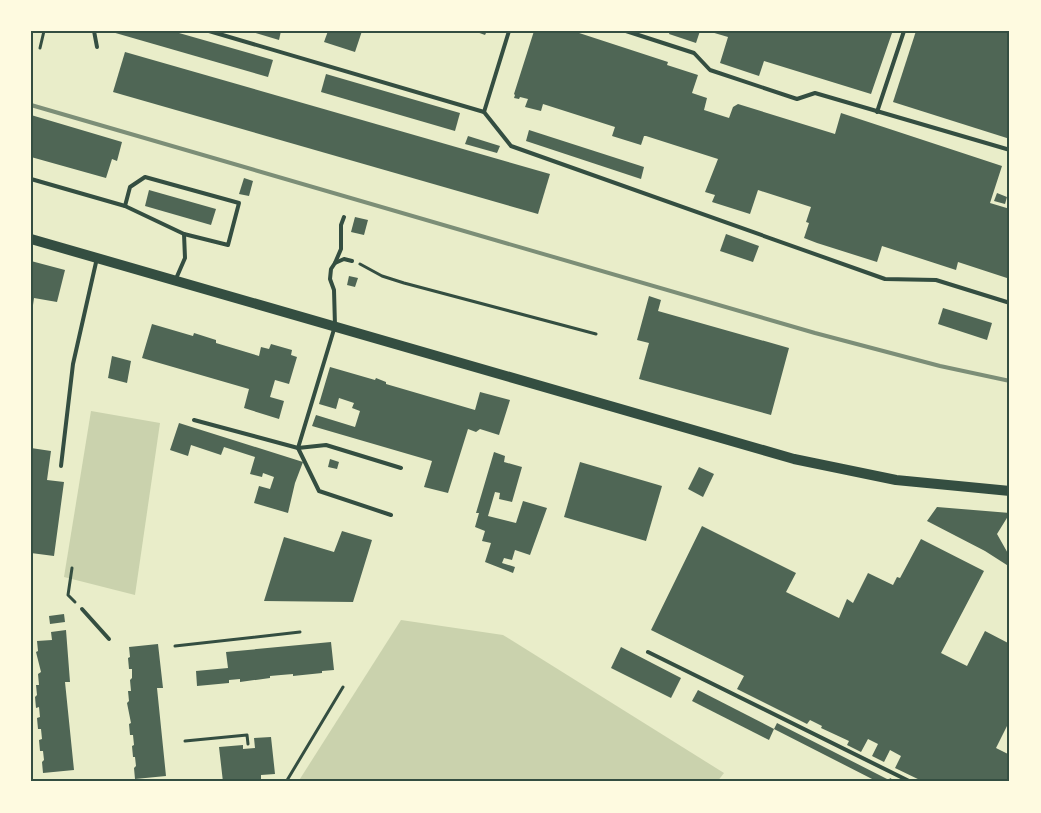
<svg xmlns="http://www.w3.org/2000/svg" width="1041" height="813" font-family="Overpass,sans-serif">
  <rect width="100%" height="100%" fill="#e9edc9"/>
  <g fill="#cad2ad">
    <polygon points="91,411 160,423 135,595 64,577"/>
    <polygon points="401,620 503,635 724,773 717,782 298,782"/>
  </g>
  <g fill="#4f6655">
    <polygon points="172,31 273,60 268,77 112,32"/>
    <polygon points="249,31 281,31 279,40"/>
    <polygon points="328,31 362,31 355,52 324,42"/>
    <polygon points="474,31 487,31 485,35"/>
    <polygon points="534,31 573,31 668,62 667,65 698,75 692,93 707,98 704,110 729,118 733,107 738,104 835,134 841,113 1002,166 990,203 1010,209 1010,279 958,262 956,270 882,246 877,262 817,243 804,238 809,223 806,222 811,207 758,190 750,214 712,202 715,195 705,192 718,159 646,136 644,136 641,145 612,136 615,127 543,104 541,111 525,107 528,99 520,97 519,99 514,98 515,95 514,94"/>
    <polygon points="670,31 700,31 696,43 669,34"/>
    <polygon points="886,31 892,33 871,94 764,61 759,76 720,63 728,37 711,32"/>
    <polygon points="916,31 1010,31 1010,139 893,102"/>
    <polygon points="125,52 550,174 538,214 113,92"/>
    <polygon points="326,74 460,113 455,131 321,92"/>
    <polygon points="31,115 122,142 117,161 112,159 106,178 31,157"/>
    <polygon points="529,130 644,167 641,179 526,141"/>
    <polygon points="468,136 500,146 497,153 465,144"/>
    <polygon points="244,178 253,181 249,196 239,194"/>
    <polygon points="149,190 216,209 211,225 145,206"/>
    <polygon points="997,193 1007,197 1005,204 994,201"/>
    <polygon points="355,217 368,220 364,235 351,232"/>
    <polygon points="726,234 759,246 753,262 720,251"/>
    <polygon points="31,261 65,270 57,302 34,298 33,305 31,305"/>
    <polygon points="349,276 358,278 355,287 347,285"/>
    <polygon points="649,296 661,300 658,311 789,348 771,415 639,379 649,343 637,340"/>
    <polygon points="943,308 992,323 987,340 938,324"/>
    <polygon points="152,324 193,336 194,333 216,340 216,343 259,356 261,347 269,349 271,344 292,350 291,355 297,357 289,384 275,380 270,397 284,401 279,419 244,408 249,389 142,358"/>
    <polygon points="112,356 131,361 127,383 108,378"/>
    <polygon points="330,367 375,380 376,378 386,382 386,384 475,410 480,392 510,400 499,435 480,429 476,432 468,429 448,493 424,487 432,461 312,426 316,415 355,427 360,411 352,408 354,403 339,398 336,409 319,404"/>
    <polygon points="179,423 303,462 295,483 288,513 254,503 259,486 270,489 274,477 263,473 262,477 250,474 255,457 224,447 221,455 191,445 188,456 170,450"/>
    <polygon points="31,448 51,451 47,480 64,482 54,556 31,553"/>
    <polygon points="494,452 505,456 504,462 522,467 512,502 499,499 500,493 495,492 488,516 516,523 523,501 547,508 530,555 515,550 512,560 504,558 502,563 515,567 513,573 485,562 491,543 482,541 485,531 475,527 479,513 476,513"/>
    <polygon points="330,459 339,462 337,469 328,467"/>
    <polygon points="580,462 662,486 646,541 564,517"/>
    <polygon points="699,467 714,474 703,497 688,489"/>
    <polygon points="937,507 1010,513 997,534 1010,557 1010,567 985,551 927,521"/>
    <polygon points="702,526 796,573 786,592 839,618 847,599 853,603 868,573 893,585 897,577 900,578 921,539 984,571 941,653 967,666 985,631 1010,644 1010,720 996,748 1010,755 1009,782 982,782 979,780 979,782 924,782 895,768 901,756 890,750 884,762 872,756 878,744 868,739 861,752 847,745 849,741 821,728 822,726 810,720 807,724 737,689 744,676 651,630"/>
    <polygon points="342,531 372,540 353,602 264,601 284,537 334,552"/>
    <polygon points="64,614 65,622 50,624 49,616"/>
    <polygon points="66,630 70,682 65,682 74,770 43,773 42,762 44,760 43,751 40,751 39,740 42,739 41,729 38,729 37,718 40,717 39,707 36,708 35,697 37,695 36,685 39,685 38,674 41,672 36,652 38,651 37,641 52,640 51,632"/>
    <polygon points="331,642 334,670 322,671 322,673 293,676 293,674 281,675 270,676 270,678 240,682 240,679 229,680 229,683 197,686 196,671 228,668 226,652"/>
    <polygon points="158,644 163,688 157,688 166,776 135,779 134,768 136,766 135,757 133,757 132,746 134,745 133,735 130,735 129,724 131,723 127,703 129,701 128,691 131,691 130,680 132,678 132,669 129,669 128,658 130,657 129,647"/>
    <polygon points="621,647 681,678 671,698 611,668"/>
    <polygon points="698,690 774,729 769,740 692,701"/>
    <polygon points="777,723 889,780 890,778 897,782 878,782 774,729"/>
    <polygon points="271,737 275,774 261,775 261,779 223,782 219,747 243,745 243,749 255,748 254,738"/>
  </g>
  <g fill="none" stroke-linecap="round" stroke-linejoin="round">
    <g stroke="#344e41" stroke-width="3">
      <polyline points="40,48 44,31"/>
      <polyline points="360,264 382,276 404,283 596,334"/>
      <polyline points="72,568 68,595 75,602"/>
      <polyline points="175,646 300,632"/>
      <polyline points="185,741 247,735 248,744"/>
      <polyline points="286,782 343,687"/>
    </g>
    <g stroke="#344e41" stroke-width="4">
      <polyline points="94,31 97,47"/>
      <polyline points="209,31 484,112 509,31"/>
      <polyline points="626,31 694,53 710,70 797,99 815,93 1010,150"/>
      <polyline points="484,112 511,146 885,279 936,280 1010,303"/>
      <polyline points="877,112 904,31"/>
      <polyline points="31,179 125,206 184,234 185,258 175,281"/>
      <polyline points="125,206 130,187 145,177 239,203 228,245 184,234"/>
      <polyline points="352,261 344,259 335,263 331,269 330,279 334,290 335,326 298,448 319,491 391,515"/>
      <polyline points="335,263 341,249 341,225 344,217"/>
      <polyline points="194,420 298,448 326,445 401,468"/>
      <polyline points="61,466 73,364 97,258"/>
      <polyline points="82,609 109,639"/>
      <polyline points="648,652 911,782"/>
    </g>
    <polyline stroke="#344e41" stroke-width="10" points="31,239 794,459 896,480 1010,491"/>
    <polyline stroke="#7c8e77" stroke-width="4" points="31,105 815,333 940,366 1010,381"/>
  </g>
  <rect width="1041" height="813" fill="none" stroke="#fefae0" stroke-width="65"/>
  <rect x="32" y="32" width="976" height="748" fill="none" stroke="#344e41" stroke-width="2"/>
</svg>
